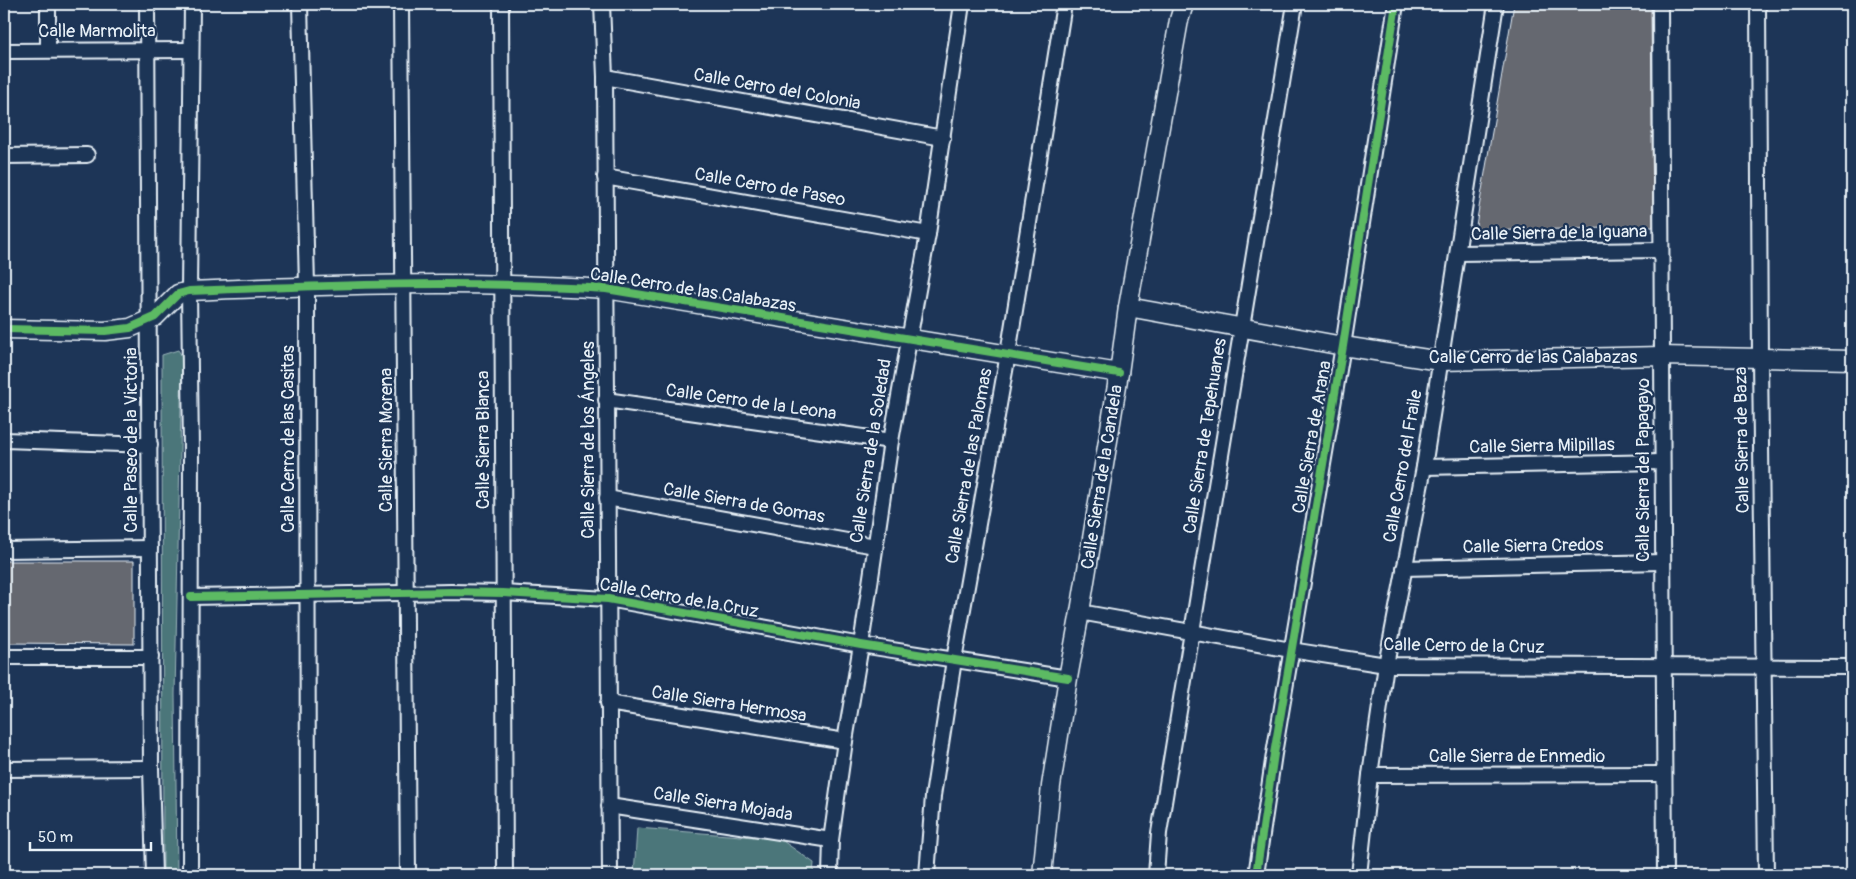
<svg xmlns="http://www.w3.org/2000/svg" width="1856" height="879" font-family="Pangolin,sans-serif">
  <rect width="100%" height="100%" fill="#1d3557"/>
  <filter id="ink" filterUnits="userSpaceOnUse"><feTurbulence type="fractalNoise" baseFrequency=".02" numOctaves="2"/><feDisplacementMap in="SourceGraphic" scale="10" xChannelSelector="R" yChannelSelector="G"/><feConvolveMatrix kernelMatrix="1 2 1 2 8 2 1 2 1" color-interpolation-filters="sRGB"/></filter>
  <g filter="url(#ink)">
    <g fill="#4c767a" stroke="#9ab4b9">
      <polygon points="178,350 182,356 175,694 177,875 163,875 162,355"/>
      <polygon points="637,828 780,839 814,863 813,875 634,875"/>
    </g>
    <g fill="#65676f" stroke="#e8f1f8">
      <polygon points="1514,4 1651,4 1653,227 1475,231"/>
      <polygon points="4,561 134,561 134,644 4,643"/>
    </g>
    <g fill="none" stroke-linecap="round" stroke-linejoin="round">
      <defs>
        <g id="minor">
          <polyline points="48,4 48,50"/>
          <polyline points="147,4 151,768 154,875"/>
          <polyline points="300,4 307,286 308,875"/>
          <polyline points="401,4 408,875"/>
          <polyline points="501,4 505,875"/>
          <polyline points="602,4 605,77 610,875"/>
          <polyline points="1660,4 1665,875"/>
          <polyline points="1758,4 1760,358 1766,875"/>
          <polyline points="4,51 191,50"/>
          <polyline points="605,77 943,138"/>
          <polyline points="4,156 87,155"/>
          <polyline points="605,177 928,234"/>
          <polyline points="1458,253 1660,250"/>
          <polyline points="606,400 891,441"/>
          <polyline points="4,440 150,445"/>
          <polyline points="1424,467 1662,462"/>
          <polyline points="607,498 875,546"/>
          <polyline points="4,550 150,548"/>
          <polyline points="1404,568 1662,562"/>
          <polyline points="191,597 451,592 503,593 608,599 861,645 1068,678"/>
          <polyline points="1080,612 1291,650 1386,665 1852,667"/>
          <polyline points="4,657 151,657"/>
          <polyline points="608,703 845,741"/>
          <polyline points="4,769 151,768"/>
          <polyline points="1370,775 1664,774"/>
          <polyline points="609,806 831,840"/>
          <polyline points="190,875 191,450 189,291 192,4"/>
          <polyline points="830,875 831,840 845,741 861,645 891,441 928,234 962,4"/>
          <polyline points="927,875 933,796 954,660 1008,354 1064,4"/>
          <polyline points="1156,875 1159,833 1295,4"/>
          <polyline points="1256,875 1274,754 1343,346 1396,4"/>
          <polyline points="1359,875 1370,775 1386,665 1424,467 1496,4"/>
        </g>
        <g id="tertiary">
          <polyline points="1128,307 1343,346 1440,361 1661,356 1852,360"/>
          <path d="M 4,329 L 105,331 L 130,328 L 155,317 L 178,294 L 189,291 C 327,285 467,280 606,289 L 1119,373"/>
          <polyline points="1042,875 1051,786 1068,678 1080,612 1119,373 1128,307 1179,20 1184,4"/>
        </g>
      </defs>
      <use href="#minor" stroke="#e8f1f8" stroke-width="18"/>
      <use href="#tertiary" stroke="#e8f1f8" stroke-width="21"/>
      <use href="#minor" stroke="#1d3557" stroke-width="14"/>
      <use href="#tertiary" stroke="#1d3557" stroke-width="18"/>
      <defs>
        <g id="cycleway">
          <path d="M 4,329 L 105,331 L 130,328 L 155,317 L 178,294 L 189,291 C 327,285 467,280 606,289 L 1119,373"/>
          <polyline points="191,597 451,592 503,593 608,599 861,645 1068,678"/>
          <polyline points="1256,875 1274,754 1343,346 1396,4"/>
        </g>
      </defs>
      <use href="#cycleway" stroke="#1d3557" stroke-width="11"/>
      <use href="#cycleway" stroke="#5cba63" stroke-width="8"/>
    </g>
  </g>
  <g text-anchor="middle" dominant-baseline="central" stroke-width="4.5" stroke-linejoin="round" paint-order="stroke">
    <g font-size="18" fill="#e8f1f8" stroke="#1d3557">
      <text x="97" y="31">Calle Marmolita</text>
      <text transform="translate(777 89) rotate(10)">Calle Cerro del Colonia</text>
      <text transform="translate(770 187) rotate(10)">Calle Cerro de Paseo</text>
      <text transform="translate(1559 233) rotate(-1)">Calle Sierra de la Iguana</text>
      <text transform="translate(693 290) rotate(9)">Calle Cerro de las Calabazas</text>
      <text x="1533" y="357">Calle Cerro de las Calabazas</text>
      <text transform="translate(751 402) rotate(8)">Calle Cerro de la Leona</text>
      <text transform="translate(1205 436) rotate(-81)">Calle Sierra de Tepehuanes</text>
      <text transform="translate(1312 437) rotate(-80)">Calle Sierra de Arana</text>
      <text transform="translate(288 439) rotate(-90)">Calle Cerro de las Casitas</text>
      <text transform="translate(131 440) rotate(-90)">Calle Paseo de la Victoria</text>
      <text transform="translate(386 440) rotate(-90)">Calle Sierra Morena</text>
      <text transform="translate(483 440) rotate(-90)">Calle Sierra Blanca</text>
      <text transform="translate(588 440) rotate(-90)">Calle Sierra de los Ángeles</text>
      <text transform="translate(1742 440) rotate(-91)">Calle Sierra de Baza</text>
      <text transform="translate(1542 446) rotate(-1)">Calle Sierra Milpillas</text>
      <text transform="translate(871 451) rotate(-81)">Calle Sierra de la Soledad</text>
      <text transform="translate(969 466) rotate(-80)">Calle Sierra de las Palomas</text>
      <text transform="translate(1403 466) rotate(-80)">Calle Cerro del Fraile</text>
      <text transform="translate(1643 470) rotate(-90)">Calle Sierra del Papagayo</text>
      <text transform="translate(1102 477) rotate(-81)">Calle Sierra de la Candela</text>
      <text transform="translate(744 503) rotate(10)">Calle Sierra de Gomas</text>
      <text transform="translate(1533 546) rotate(-1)">Calle Sierra Credos</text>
      <text transform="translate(679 598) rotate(10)">Calle Cerro de la Cruz</text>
      <text transform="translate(1464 646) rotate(1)">Calle Cerro de la Cruz</text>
      <text transform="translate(729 704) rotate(9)">Calle Sierra Hermosa</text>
      <text x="1517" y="756">Calle Sierra de Enmedio</text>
      <text transform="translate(723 804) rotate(9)">Calle Sierra Mojada</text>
    </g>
  </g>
  <rect width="1856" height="879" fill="none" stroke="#1d3557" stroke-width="20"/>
  <rect x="10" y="10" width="1836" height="859" fill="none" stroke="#e8f1f8" stroke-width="2" filter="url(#ink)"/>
  <path d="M30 842v8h121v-8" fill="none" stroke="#e8f1f8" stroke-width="2.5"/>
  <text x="38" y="842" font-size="15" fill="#e8f1f8" stroke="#1d3557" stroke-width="4" paint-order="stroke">50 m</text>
</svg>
